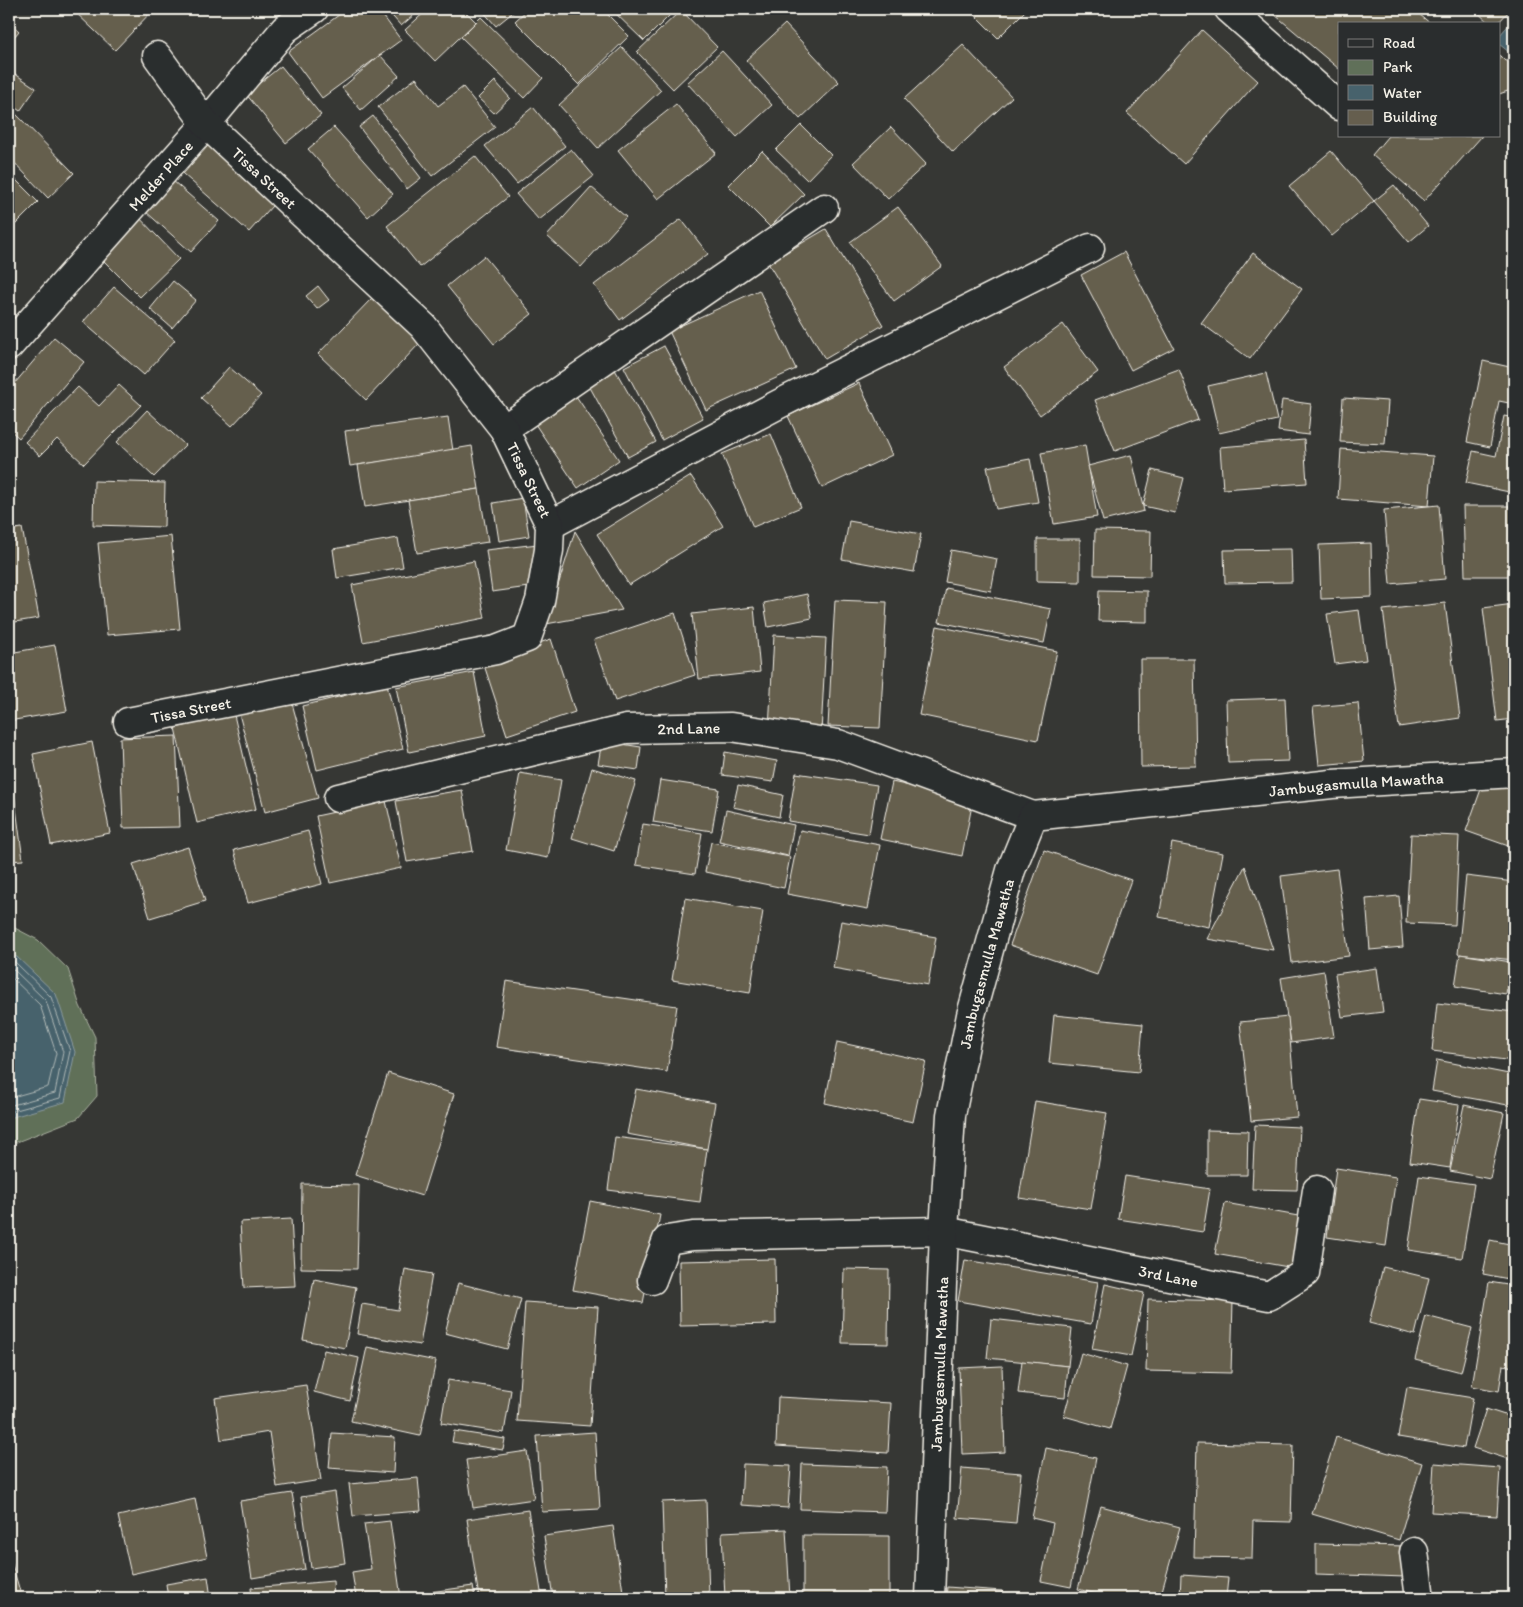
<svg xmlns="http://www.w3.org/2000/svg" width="1523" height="1607" font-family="Itim,sans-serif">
  <rect width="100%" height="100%" fill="#363734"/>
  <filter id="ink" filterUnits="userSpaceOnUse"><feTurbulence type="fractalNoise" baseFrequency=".02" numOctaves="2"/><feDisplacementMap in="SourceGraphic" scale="10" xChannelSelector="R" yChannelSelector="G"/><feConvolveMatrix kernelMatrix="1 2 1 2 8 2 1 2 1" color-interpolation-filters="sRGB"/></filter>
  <g filter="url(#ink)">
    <polygon fill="#607059" stroke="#aab0a0" points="9,925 38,940 68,969 80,1006 95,1037 97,1096 78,1118 9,1145"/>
    <g fill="#47626c" stroke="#8c9b9e">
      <polygon points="1514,19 1514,56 1499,44 1499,36"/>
      <polygon points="9,955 17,957 56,994 75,1052 65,1102 9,1118"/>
    </g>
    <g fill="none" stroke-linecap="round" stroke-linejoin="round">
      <g stroke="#afb8b6" stroke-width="1">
        <polyline points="9,960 15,962 51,997 70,1051 60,1098 9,1112"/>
        <polyline points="9,967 12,968 46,1001 63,1052 55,1093 9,1106"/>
        <polyline points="9,975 40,1005 56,1053 48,1087 9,1098"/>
      </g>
    </g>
    <g fill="#655e4e" stroke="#f4f1e8">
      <polygon points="72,9 151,9 153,10 115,50"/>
      <polygon points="347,9 378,9 401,40 322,98 288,52"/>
      <polygon points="386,9 421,9 401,26"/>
      <polygon points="428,9 463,9 476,22 435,61 405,30"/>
      <polygon points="481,9 517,9 496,26"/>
      <polygon points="528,9 602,9 629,36 579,85 515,21"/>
      <polygon points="611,9 672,9 674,11 644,41"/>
      <polygon points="974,9 1027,9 998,38 972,12"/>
      <polygon points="1268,9 1413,9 1431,24 1339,24 1339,69"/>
      <polygon points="1474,9 1511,9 1497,24 1490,24"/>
      <polygon points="681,10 717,47 673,89 637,52"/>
      <polygon points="481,17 543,78 524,98 461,37"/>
      <polygon points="9,22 19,31 9,43"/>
      <polygon points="785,24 839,82 800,119 746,60"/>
      <polygon points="1202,30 1258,81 1184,164 1127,113"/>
      <polygon points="963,45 1012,97 953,152 904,99"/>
      <polygon points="622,47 661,90 598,148 559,105"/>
      <polygon points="722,51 772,105 737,137 687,83"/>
      <polygon points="380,55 399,76 361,110 342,88"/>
      <polygon points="1499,55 1505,61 1514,60 1514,89 1499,94"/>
      <polygon points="281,66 321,115 286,143 246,94"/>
      <polygon points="9,70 36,88 20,111 9,103"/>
      <polygon points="416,78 438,106 463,87 495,127 432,176 378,107"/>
      <polygon points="495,81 510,98 494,113 478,98"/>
      <polygon points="676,104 716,153 658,199 618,150"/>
      <polygon points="533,107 565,146 517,184 485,146"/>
      <polygon points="15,113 74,173 48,198 9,157 9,119"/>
      <polygon points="373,116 421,178 407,189 359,127"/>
      <polygon points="801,125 831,155 807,180 776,150"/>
      <polygon points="334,127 393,194 368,217 308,149"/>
      <polygon points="891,127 926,164 888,199 853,163"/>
      <polygon points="1388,136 1482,136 1424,201 1372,155"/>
      <polygon points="214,139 280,197 249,232 183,174"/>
      <polygon points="571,149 594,176 539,220 516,194"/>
      <polygon points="762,151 804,194 770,227 728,185"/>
      <polygon points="1331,151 1374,201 1332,236 1289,186"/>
      <polygon points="475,156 508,197 420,267 387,226"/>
      <polygon points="11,175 38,202 13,227 9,223 9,178"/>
      <polygon points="172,180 219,221 191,252 145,211"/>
      <polygon points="1394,185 1428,226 1409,242 1374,201"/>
      <polygon points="591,187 626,217 581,267 547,236"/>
      <polygon points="898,207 942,266 894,301 850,242"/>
      <polygon points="135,213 179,259 140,297 95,252"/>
      <polygon points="681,219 708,254 620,320 594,285"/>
      <polygon points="826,229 883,325 825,359 768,263"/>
      <polygon points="1124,252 1174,348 1131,370 1081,275"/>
      <polygon points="1253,253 1302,289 1250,359 1201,323"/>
      <polygon points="484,256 532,314 494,344 447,286"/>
      <polygon points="173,281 196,300 172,328 150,309"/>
      <polygon points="318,286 329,300 317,309 306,296"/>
      <polygon points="114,287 175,340 144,375 83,322"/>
      <polygon points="759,290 796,369 706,410 669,331"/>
      <polygon points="372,298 420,343 366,400 318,354"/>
      <polygon points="1063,324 1098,372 1040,415 1004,367"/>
      <polygon points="54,337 84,362 19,438 9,429 9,390"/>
      <polygon points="664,346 703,418 662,440 624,367"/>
      <polygon points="1483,361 1514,368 1514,404 1499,401 1490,447 1467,442"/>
      <polygon points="613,366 656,442 628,457 586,380"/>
      <polygon points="229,367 261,395 232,426 201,398"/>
      <polygon points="1179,369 1198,420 1115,451 1095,400"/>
      <polygon points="1266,373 1277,420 1219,433 1208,386"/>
      <polygon points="859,383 892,455 822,488 788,416"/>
      <polygon points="119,385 141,405 84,464 57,439 40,456 25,442 78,387 99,406"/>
      <polygon points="574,393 619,460 578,488 533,421"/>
      <polygon points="1343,398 1388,401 1385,444 1340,442"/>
      <polygon points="1282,400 1311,404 1308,435 1278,431"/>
      <polygon points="147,410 185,445 154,477 117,442"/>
      <polygon points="1504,416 1514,418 1514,493 1466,483 1473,451 1496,456"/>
      <polygon points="448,417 453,451 350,466 345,431"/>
      <polygon points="771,434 801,507 753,527 722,454"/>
      <polygon points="1304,440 1307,483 1223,489 1220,447"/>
      <polygon points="1085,445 1097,517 1054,524 1041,453"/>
      <polygon points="472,446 479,489 365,507 358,465"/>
      <polygon points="1341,449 1433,456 1429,506 1338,499"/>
      <polygon points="1131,455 1144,511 1103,521 1088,466"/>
      <polygon points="1030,459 1038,502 996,509 987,467"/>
      <polygon points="1152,470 1184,478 1175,513 1143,506"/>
      <polygon points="691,476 723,526 629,585 597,534"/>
      <polygon points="94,481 165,483 164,527 93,525"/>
      <polygon points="479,489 488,542 417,553 408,500"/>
      <polygon points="523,498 529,536 499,541 493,503"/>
      <polygon points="1439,505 1445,579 1390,584 1384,510"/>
      <polygon points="1463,506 1514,506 1514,576 1465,576"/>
      <polygon points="849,521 921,534 914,572 842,559"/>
      <polygon points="22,528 39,618 9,623 9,530"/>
      <polygon points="1095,530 1151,531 1150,576 1094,575"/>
      <polygon points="575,531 622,610 546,624"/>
      <polygon points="171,536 180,629 107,635 98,543"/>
      <polygon points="398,538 403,567 337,578 333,549"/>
      <polygon points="1037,539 1080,539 1080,582 1037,581"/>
      <polygon points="1371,543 1372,597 1321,599 1319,545"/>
      <polygon points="538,544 543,585 492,592 486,550"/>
      <polygon points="1291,549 1292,582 1225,583 1224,550"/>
      <polygon points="951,550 997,559 991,591 945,582"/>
      <polygon points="474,561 485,618 363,642 352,585"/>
      <polygon points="946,588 1051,609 1044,643 939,622"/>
      <polygon points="1099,590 1147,591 1147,622 1098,621"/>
      <polygon points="807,594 812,618 768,627 764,603"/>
      <polygon points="835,600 887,602 880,728 828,726"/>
      <polygon points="1445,603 1460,718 1399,727 1383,610"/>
      <polygon points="1514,604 1514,719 1497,721 1483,608"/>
      <polygon points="754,607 760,672 699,679 692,614"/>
      <polygon points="1359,610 1366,660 1335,664 1327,614"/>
      <polygon points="675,613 695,675 615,701 594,640"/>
      <polygon points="937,626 1057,651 1038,740 919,715"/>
      <polygon points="774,635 826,638 821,733 769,729"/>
      <polygon points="551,639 575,712 507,735 483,662"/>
      <polygon points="55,645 67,711 9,721 9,653"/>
      <polygon points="1140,659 1194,659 1196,766 1141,767"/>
      <polygon points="474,672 486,736 409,752 396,687"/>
      <polygon points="387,685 403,749 317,770 302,706"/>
      <polygon points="290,696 318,798 265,812 238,710"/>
      <polygon points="1285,698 1288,761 1228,763 1226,700"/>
      <polygon points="1358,703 1364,761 1319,765 1313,707"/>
      <polygon points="234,715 256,809 197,823 175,728"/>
      <polygon points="176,736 180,827 123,828 120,738"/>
      <polygon points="602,741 641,747 638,770 598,764"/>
      <polygon points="92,742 110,833 51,845 33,754"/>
      <polygon points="725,752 777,761 773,782 722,775"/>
      <polygon points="9,763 10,763 23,860 9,861"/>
      <polygon points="592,768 636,781 614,851 572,838"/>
      <polygon points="520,773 561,780 548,858 506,850"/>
      <polygon points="796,773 877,785 869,834 788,821"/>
      <polygon points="1485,778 1514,789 1514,848 1466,831"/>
      <polygon points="660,780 719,789 712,831 653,822"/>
      <polygon points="892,782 973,800 962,856 880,839"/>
      <polygon points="738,785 783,795 779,817 733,807"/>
      <polygon points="462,790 473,851 407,862 396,801"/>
      <polygon points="386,801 401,868 330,883 316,816"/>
      <polygon points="726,810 794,825 788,856 719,841"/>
      <polygon points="643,824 702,833 695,874 636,865"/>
      <polygon points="800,830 880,845 868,909 787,894"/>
      <polygon points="308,831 322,884 248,903 234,850"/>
      <polygon points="1411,834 1459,836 1455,925 1406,923"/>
      <polygon points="711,842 790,857 784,888 705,872"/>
      <polygon points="1172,843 1223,853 1209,927 1159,917"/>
      <polygon points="188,847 205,901 150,918 133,864"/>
      <polygon points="1044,850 1131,880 1097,975 1010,945"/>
      <polygon points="1245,866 1273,950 1207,939"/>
      <polygon points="1337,869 1349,956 1292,963 1281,876"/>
      <polygon points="1466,876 1514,882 1514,960 1458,954"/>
      <polygon points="1399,896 1403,947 1370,950 1366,899"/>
      <polygon points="685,898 763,911 750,993 672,980"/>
      <polygon points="841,921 936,937 928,985 833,968"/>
      <polygon points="1460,954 1511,962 1506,994 1455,986"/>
      <polygon points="1377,968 1383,1012 1342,1017 1335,974"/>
      <polygon points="1324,971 1334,1037 1291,1043 1281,978"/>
      <polygon points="506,981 677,1006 667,1072 496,1047"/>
      <polygon points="1437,1003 1514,1012 1514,1061 1432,1051"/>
      <polygon points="1054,1015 1143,1024 1139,1072 1049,1063"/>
      <polygon points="1288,1017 1297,1117 1251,1121 1240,1022"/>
      <polygon points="837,1042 926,1061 913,1122 825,1103"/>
      <polygon points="1437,1060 1514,1075 1513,1106 1432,1091"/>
      <polygon points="388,1073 454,1094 422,1196 355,1175"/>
      <polygon points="636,1089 715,1103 707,1149 627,1134"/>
      <polygon points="1419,1099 1459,1105 1450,1168 1410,1162"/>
      <polygon points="1035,1101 1107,1113 1091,1209 1019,1198"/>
      <polygon points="1464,1105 1504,1113 1490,1179 1450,1171"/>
      <polygon points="1255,1125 1300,1127 1297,1190 1252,1189"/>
      <polygon points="1207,1130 1248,1131 1247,1175 1207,1175"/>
      <polygon points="615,1137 707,1149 700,1202 608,1190"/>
      <polygon points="1336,1168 1396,1177 1386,1246 1327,1237"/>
      <polygon points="1125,1176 1210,1189 1203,1232 1118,1219"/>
      <polygon points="1419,1176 1474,1184 1462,1258 1408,1250"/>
      <polygon points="302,1184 359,1185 357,1269 301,1268"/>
      <polygon points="590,1201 660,1215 643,1303 573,1290"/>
      <polygon points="1225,1203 1315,1219 1305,1270 1215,1254"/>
      <polygon points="291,1219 295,1286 244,1288 240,1222"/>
      <polygon points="1490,1240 1514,1245 1514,1280 1483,1274"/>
      <polygon points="775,1259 776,1324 680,1326 679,1261"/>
      <polygon points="965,1260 1098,1282 1091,1324 958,1301"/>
      <polygon points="1383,1267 1429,1278 1415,1335 1369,1323"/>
      <polygon points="405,1269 432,1274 420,1345 357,1334 362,1304 398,1310"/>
      <polygon points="844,1269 889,1270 888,1344 842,1343"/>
      <polygon points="314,1279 356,1287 345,1348 303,1340"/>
      <polygon points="1489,1282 1514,1286 1514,1367 1503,1365 1499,1391 1472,1386"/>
      <polygon points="458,1283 521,1299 507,1349 445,1333"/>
      <polygon points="1105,1284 1144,1293 1131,1356 1092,1349"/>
      <polygon points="1148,1299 1233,1301 1231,1373 1146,1371"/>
      <polygon points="525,1302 598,1307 590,1426 517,1421"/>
      <polygon points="1426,1316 1472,1328 1461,1372 1415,1360"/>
      <polygon points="991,1319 1072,1328 1068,1366 987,1358"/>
      <polygon points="367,1347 436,1361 420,1436 351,1421"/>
      <polygon points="324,1350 359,1358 350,1401 314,1392"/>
      <polygon points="1081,1353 1127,1366 1110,1429 1064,1416"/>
      <polygon points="1022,1361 1068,1366 1065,1398 1018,1393"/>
      <polygon points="1002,1366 1005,1452 962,1454 959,1368"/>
      <polygon points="448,1380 511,1390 504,1433 441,1423"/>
      <polygon points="306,1385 321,1480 277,1487 269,1432 221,1440 215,1398"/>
      <polygon points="1407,1387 1473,1398 1464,1448 1398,1437"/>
      <polygon points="778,1397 891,1403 888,1453 776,1446"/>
      <polygon points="1486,1409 1514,1418 1514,1461 1473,1448"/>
      <polygon points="454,1431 505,1439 503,1450 452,1442"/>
      <polygon points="595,1432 600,1509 542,1512 537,1436"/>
      <polygon points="332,1433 395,1437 393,1473 329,1468"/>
      <polygon points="1336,1437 1422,1463 1399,1540 1312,1514"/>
      <polygon points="1197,1443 1293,1445 1291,1522 1253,1521 1252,1558 1194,1557"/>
      <polygon points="1046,1448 1096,1458 1071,1587 1041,1581 1053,1523 1032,1518"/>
      <polygon points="527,1451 534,1499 473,1508 466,1460"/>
      <polygon points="1434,1463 1500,1468 1497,1516 1431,1512"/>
      <polygon points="743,1464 791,1466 788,1508 741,1505"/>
      <polygon points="802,1464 887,1467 885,1512 800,1509"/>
      <polygon points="962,1468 1021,1473 1016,1523 957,1518"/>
      <polygon points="418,1478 421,1511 353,1516 349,1484"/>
      <polygon points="335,1492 345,1563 311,1568 301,1497"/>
      <polygon points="292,1493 305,1569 252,1578 240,1501"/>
      <polygon points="195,1499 207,1557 131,1574 118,1516"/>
      <polygon points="706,1500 709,1598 665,1598 662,1502"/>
      <polygon points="1101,1506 1180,1527 1160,1598 1111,1598 1078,1589"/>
      <polygon points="528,1510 542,1598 479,1598 467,1519"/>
      <polygon points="390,1521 401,1598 356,1598 352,1572 371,1569 364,1524"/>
      <polygon points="613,1526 624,1598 553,1598 544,1536"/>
      <polygon points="786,1529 790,1598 725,1598 722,1532"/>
      <polygon points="803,1535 889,1536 889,1597 803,1596"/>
      <polygon points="1316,1544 1407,1546 1406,1577 1316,1574"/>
      <polygon points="11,1561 22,1598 9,1598 9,1562"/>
      <polygon points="1181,1575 1228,1578 1226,1598 1180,1598"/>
      <polygon points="208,1577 211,1598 168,1598 166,1584"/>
      <polygon points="333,1581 334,1598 252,1598 251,1588"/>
      <polygon points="473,1586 475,1598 424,1598 423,1593"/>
      <polygon points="947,1587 1002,1591 1002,1598 946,1598"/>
      <polygon points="1309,1596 1309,1598 1269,1598"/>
    </g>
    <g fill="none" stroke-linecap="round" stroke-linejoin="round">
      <defs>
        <g id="minor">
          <polyline points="1229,9 1339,106"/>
          <path id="s1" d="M 9,346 L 206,124 L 285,29 L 314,9"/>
          <polyline points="504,429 824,208"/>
          <polyline points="550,525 779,404 1090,248"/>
          <path id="s2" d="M 128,722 L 496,650 L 527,638 L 540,601 L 549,550 L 550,525 L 504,429 L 423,326 L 206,124 L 157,56"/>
          <path id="s3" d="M 338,798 L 626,729 L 731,727 L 838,744 L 1033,816"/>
          <path id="s4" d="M 652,1280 L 667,1240 L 693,1236 L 944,1231 L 1269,1296 L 1305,1273 L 1317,1190"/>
          <polyline points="1414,1552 1420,1598"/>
          <path id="s5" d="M 930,1598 L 944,1231 L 951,1115 L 971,1015 L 1011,870 L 1033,816 L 1332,784 L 1514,773"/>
        </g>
      </defs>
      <use href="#minor" stroke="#f4f1e8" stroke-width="31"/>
      <use href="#minor" stroke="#2a2d2e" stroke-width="28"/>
    </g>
  </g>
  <g text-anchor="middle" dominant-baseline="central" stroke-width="4" stroke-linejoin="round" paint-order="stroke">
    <g font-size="16" fill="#f4f1e8" stroke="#2a2d2e">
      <text stroke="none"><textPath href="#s1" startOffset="228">Melder Place</textPath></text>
      <text transform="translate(264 178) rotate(43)">Tissa Street</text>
      <text transform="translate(529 480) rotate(64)">Tissa Street</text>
      <text stroke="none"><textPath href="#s2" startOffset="64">Tissa Street</textPath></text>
      <text stroke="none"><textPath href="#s3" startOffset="359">2nd Lane</textPath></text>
      <text stroke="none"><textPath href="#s5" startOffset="1119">Jambugasmulla Mawatha</textPath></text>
      <text stroke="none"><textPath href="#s5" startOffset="639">Jambugasmulla Mawatha</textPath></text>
      <text stroke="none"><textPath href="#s4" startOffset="549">3rd Lane</textPath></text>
      <text stroke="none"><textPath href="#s5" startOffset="234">Jambugasmulla Mawatha</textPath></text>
    </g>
  </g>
  <rect width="1523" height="1607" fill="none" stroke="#2a2d2e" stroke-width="30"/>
  <rect x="15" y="15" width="1493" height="1577" fill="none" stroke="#f4f1e8" stroke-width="2" filter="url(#ink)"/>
  <rect x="1338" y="22" width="162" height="115" fill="#2a2d2e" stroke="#7b7b78"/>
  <rect x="1348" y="39" width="25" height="8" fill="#2a2d2e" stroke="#7b7b78"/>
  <text x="1383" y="48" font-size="15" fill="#f4f1e8">Road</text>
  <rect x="1348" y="60" width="25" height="15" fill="#607059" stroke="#7b7b78"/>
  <text x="1383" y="72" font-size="15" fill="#f4f1e8">Park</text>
  <rect x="1348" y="85" width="25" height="15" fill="#47626c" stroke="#7b7b78"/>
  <text x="1383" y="98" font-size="15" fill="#f4f1e8">Water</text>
  <rect x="1348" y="110" width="25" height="15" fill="#655e4e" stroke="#7b7b78"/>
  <text x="1383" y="122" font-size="15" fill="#f4f1e8">Building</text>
</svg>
